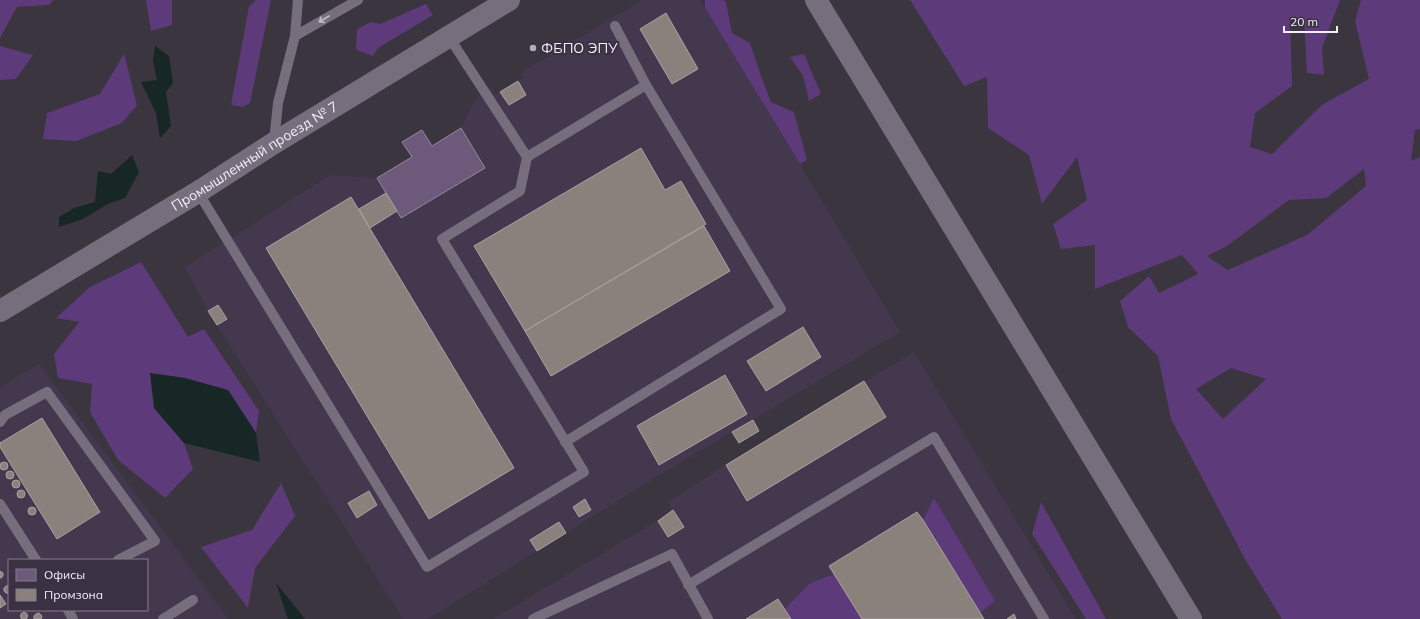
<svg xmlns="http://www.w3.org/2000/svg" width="1420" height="619" font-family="Mulish,sans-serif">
  <rect width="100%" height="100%" fill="#3a353f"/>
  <g fill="#43384e" fill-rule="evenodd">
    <polygon points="642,0 700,0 800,164 900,332 643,485 428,619 403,619 208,311 185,267 330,175 377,178 412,158 402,142 422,130 432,146 461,128 475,99 491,88 495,95 500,92 523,78 520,73"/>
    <polygon points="914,352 1076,619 493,619 673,511 668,502 726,465"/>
    <path d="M 39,364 L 228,619 L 0,619 L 0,387 ZM 9,560 L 147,560 L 147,610 L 9,610 Z"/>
  </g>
  <g fill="#5d3a79" fill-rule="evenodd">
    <polygon points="0,0 53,0 49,5 17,7 0,38"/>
    <polygon points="146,0 172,0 172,25 151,31"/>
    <polygon points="256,0 271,0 250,103 243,107 231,105 249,6"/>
    <polygon points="705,0 723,0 726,2 732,33 750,43 761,76 771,102 794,112 807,160 800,164 705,8"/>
    <path d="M 910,0 L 1340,0 L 1322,48 L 1324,75 L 1307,73 L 1304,19 L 1290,17 L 1292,86 L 1255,113 L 1250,147 L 1272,154 L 1323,104 L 1369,79 L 1355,21 L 1361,0 L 1420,0 L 1420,129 L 1415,130 L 1411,161 L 1420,157 L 1420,619 L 1282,619 L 1246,561 L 1171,419 L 1158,356 L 1128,327 L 1120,301 L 1149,276 L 1159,293 L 1198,274 L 1182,255 L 1095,289 L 1095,245 L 1061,249 L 1053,224 L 1087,200 L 1077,157 L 1042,204 L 1029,155 L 988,128 L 987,77 L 964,86 ZM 1364,169 L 1366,186 L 1307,235 L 1228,270 L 1207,256 L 1227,246 L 1289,200 L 1326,198 ZM 1231,368 L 1266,379 L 1223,419 L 1196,389 Z"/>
    <polygon points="426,4 433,15 378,48 373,56 356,50 357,29 371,22 380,24"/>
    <polygon points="0,46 33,55 16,79 0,80"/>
    <polygon points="124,54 137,105 122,123 76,141 43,139 47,113 100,94"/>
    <polygon points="804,54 821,94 809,101 803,76 790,57"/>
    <polygon points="141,262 188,337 204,329 259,411 256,433 228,390 154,408 184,443 193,469 165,498 118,460 90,412 92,384 58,378 54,354 79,322 56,318 90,287"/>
    <polygon points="281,483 295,516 255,568 248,608 201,547 252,530"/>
    <polygon points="934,498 995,601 980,613 923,520"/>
    <polygon points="1041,502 1106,619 1086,619 1032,534"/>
    <polygon points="834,574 862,619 791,619 785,609 809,584"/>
  </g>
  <g fill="#172725">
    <polygon points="155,46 169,56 173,83 166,92 171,126 160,138 156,113 141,82 157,80 153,61"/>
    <polygon points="132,155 139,172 125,198 108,204 83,219 59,227 59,217 74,208 95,202 98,171 111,174"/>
    <polygon points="150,373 185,378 228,390 256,433 260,462 184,443 154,408"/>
    <polygon points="276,583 305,619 288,619"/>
  </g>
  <polygon fill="#6d597a" stroke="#9686a0" points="461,128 485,168 401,218 377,178 412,157 402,142 422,130 432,146"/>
  <g fill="#8a817c" stroke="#aaa2a2">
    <polygon points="666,13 698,69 672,84 640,29"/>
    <polygon points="518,81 526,95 509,105 500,92"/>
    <polygon points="641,148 665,190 681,181 706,224 525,331 474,246"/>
    <polygon points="386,193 397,211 370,228 359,209"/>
    <polygon points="351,197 514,468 429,519 266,248"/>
    <polygon points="704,226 730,271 551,376 525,331"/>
    <polygon points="218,305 227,319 217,325 208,311"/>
    <polygon points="803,327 821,357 766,391 747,361"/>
    <polygon points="725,375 747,414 659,465 637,426"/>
    <polygon points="864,381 886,417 747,501 726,465"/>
    <polygon points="42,418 100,512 57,539 0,447 0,443"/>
    <polygon points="753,420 759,431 739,443 732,432"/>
    <circle cx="4" cy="466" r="4"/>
    <circle cx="10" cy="475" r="4"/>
    <circle cx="16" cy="484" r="4"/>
    <circle cx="21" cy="494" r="4"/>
    <polygon points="369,491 377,505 357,518 348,503"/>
    <polygon points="585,499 591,510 579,517 573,507"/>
    <circle cx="32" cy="511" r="4"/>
    <polygon points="673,510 684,527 668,537 658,521"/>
    <polygon points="917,512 923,520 984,619 862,619 834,574 829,566"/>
    <polygon points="559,522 566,533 537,551 530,540"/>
    <polygon points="0,571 3,573 3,576 1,578 0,578"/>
    <polygon points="6,586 9,586 9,593 6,593 4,591 4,588"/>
    <polygon points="0,595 6,604 0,608"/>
    <polygon points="778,599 791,619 746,619"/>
    <circle cx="24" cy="616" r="3.5"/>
    <polygon points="39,613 42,616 41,619 34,619 34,616 36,614"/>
    <polygon points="1014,614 1016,619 1007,619"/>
  </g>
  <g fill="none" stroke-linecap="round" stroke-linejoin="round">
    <g stroke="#766e7d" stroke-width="10">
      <polyline points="295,36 298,0"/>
      <polyline points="274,142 278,103 295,36 358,0"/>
      <polyline points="527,157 646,85"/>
      <polyline points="198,192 427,567 584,472 442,239 520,191 527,157 449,37"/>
      <polyline points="0,422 5,415 47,392 155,541 118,560"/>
      <polyline points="565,442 781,309 646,85 615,26"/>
      <polyline points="0,504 36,560"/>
      <polyline points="688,585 934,437 1044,619"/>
      <polyline points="68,610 73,619"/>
      <polyline points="163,619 193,600"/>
      <polyline points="533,619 672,554 708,619"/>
    </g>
    <g stroke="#766e7d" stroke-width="22">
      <polyline points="816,0 1191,619"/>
      <path id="s1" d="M 0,311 L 198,192 L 274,143 L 509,0"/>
    </g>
  </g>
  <defs><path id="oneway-shaft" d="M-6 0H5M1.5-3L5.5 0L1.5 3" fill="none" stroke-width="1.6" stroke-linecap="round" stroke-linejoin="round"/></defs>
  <use stroke="#c2bbc8" href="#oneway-shaft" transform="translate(324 19) rotate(150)"/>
  <circle fill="#b3adb9" stroke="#3a3143" stroke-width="1.5" cx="533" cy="48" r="4"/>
  <g text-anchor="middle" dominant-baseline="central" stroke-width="4" stroke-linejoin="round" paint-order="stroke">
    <g font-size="14" fill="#f4eefa" stroke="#3a3143" text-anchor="start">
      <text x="541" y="48">ФБПО ЭПУ</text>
    </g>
    <g font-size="14" fill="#f4eefa" stroke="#3a3143">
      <text stroke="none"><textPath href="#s1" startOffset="298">Промышленный проезд № 7</textPath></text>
    </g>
  </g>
  <rect x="8" y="559" width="140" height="52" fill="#3a3143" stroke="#847d8c"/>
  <rect x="16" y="569" width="20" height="12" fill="#6d597a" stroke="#847d8c"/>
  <text x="44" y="579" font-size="12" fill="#f4eefa">Офисы</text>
  <rect x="16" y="589" width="20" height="12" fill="#8a817c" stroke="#847d8c"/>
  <text x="44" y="599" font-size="12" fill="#f4eefa">Промзона</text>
  <path d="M1284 26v6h53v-6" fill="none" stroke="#f4eefa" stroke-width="2"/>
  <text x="1290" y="26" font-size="12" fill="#f4eefa" stroke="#3a3143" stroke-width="3" paint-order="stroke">20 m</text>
</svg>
